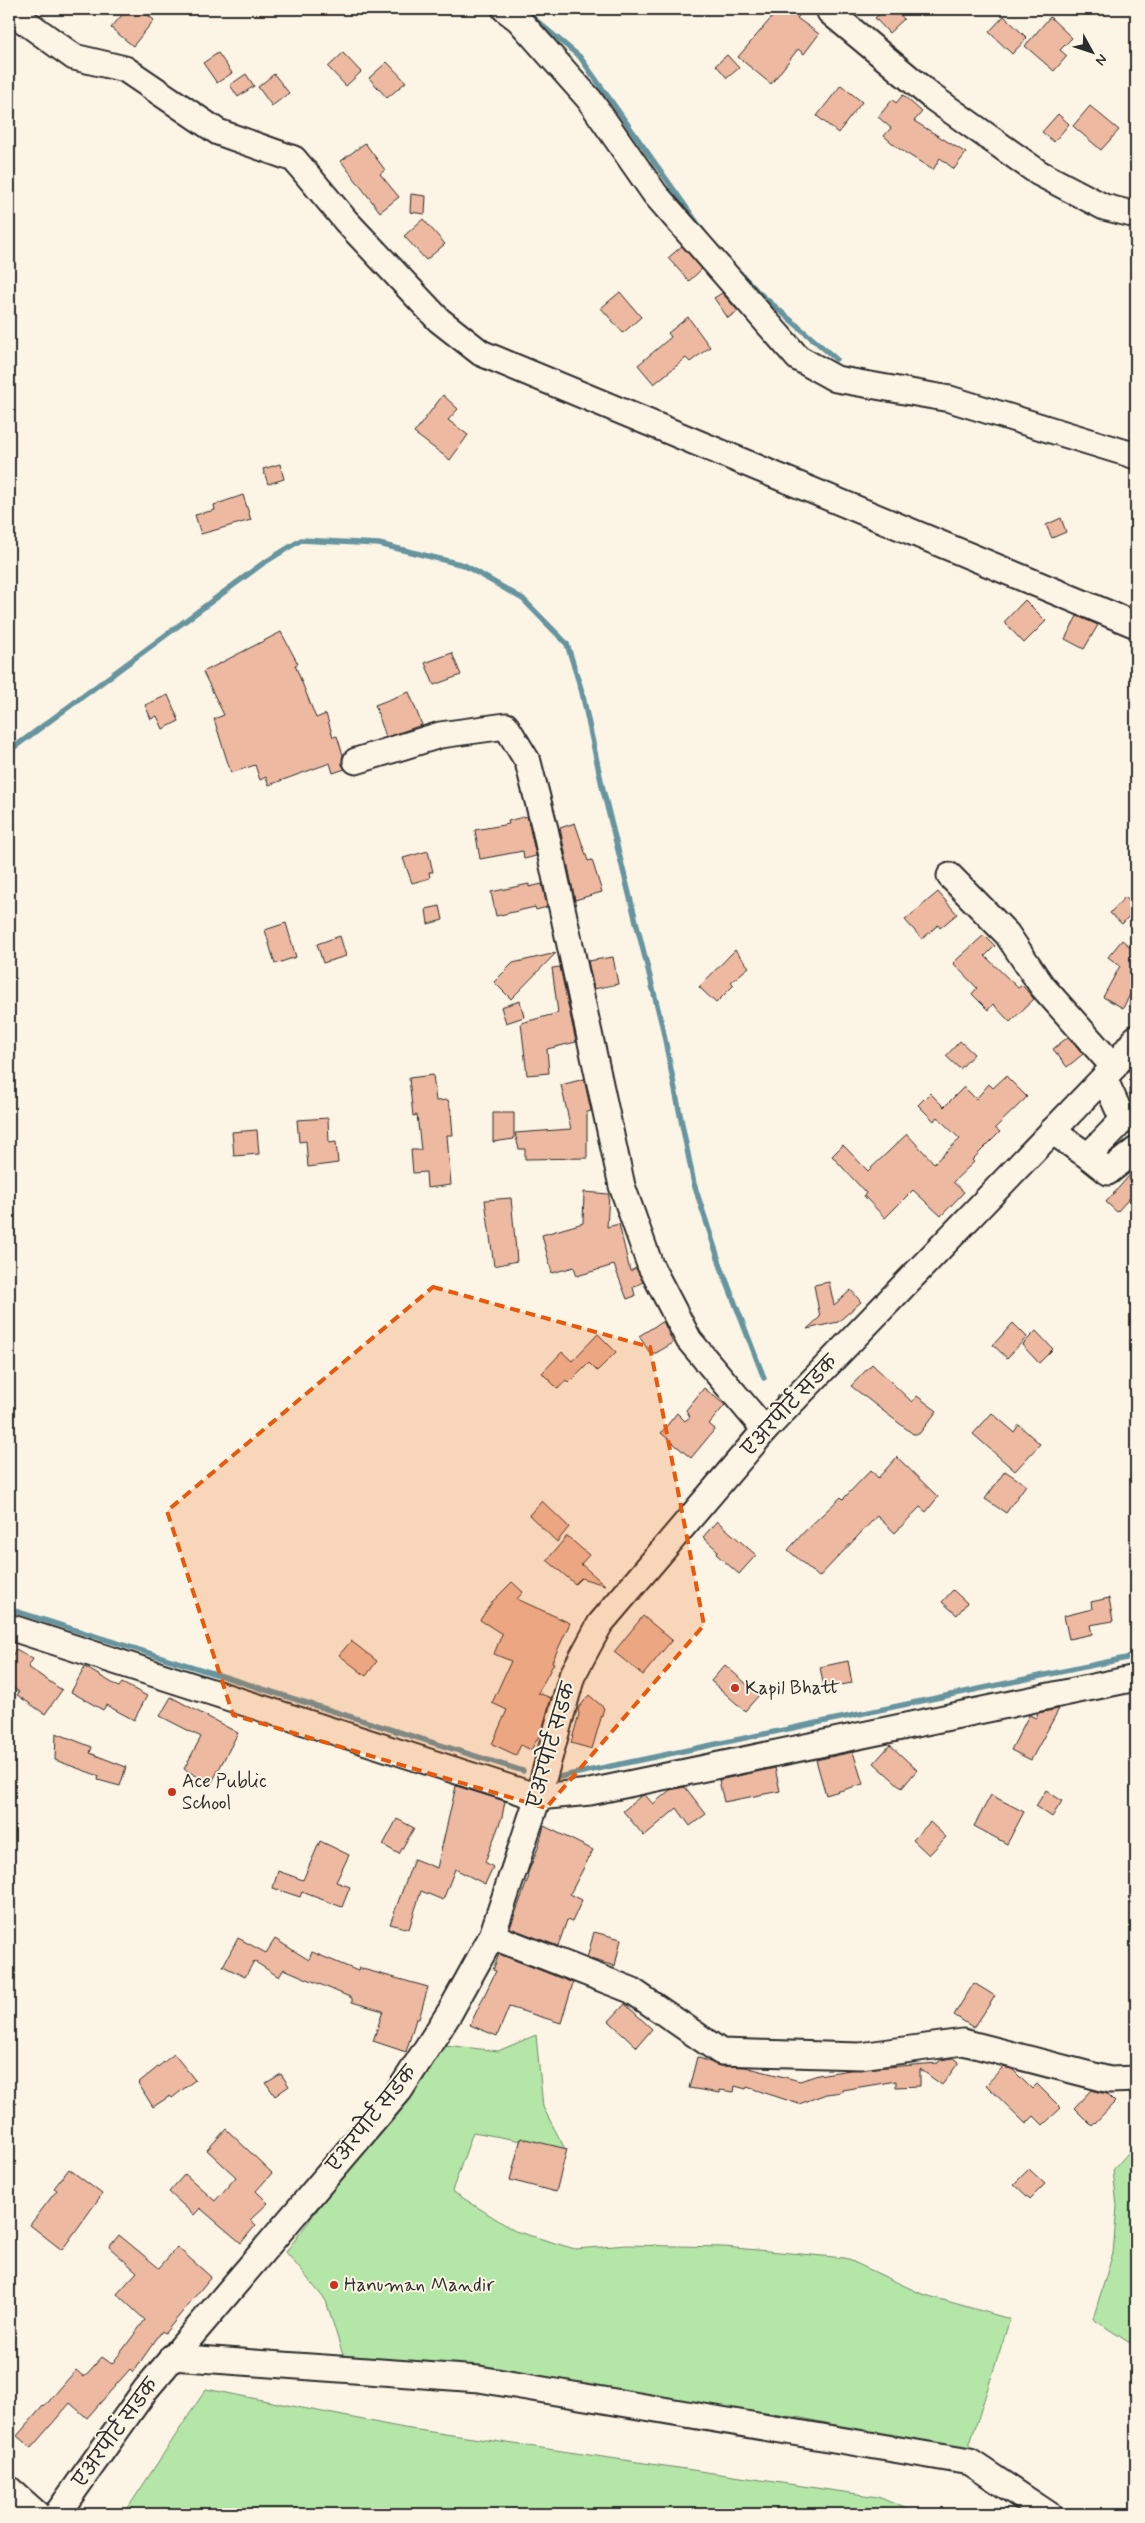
<svg xmlns="http://www.w3.org/2000/svg" width="1145" height="2523" font-family="Mynerve,'Playpen Sans Deva',sans-serif">
  <rect width="100%" height="100%" fill="#fcf5e5"/>
  <filter id="ink" filterUnits="userSpaceOnUse"><feTurbulence type="fractalNoise" baseFrequency=".02" numOctaves="2"/><feDisplacementMap in="SourceGraphic" scale="10" xChannelSelector="R" yChannelSelector="G"/><feConvolveMatrix kernelMatrix="1 2 1 2 8 2 1 2 1" color-interpolation-filters="sRGB"/></filter>
  <g filter="url(#ink)">
    <g fill="#b3e6a7" stroke="#6f8869">
      <polygon points="536,2035 543,2107 565,2149 473,2132 452,2191 515,2231 575,2249 627,2245 724,2247 845,2258 922,2294 1010,2319 967,2453 802,2418 456,2374 347,2368 326,2301 286,2252 340,2179 445,2045 498,2051"/>
      <polygon points="1136,2144 1136,2347 1093,2319 1113,2253 1117,2206 1113,2170"/>
      <polygon points="206,2389 404,2428 878,2497 920,2514 124,2514"/>
    </g>
    <g fill="none" stroke-linecap="round" stroke-linejoin="round">
      <g stroke="#66949f" stroke-width="5.5">
        <polyline points="532,17 580,57 703,231"/>
        <polyline points="737,270 757,291 836,359"/>
        <polyline points="9,751 262,564 301,540 379,544 464,565 523,599 567,644 582,692 603,790 662,1025 694,1184 721,1267 764,1378"/>
        <polyline points="9,1609 523,1771"/>
        <polyline points="559,1777 1136,1656"/>
      </g>
    </g>
    <g fill="#eeb9a1" stroke="#2b2b2b">
      <polygon points="127,9 140,9 154,20 133,46 111,28"/>
      <polygon points="779,9 805,9 797,18 819,34 804,54 798,49 771,84 738,57"/>
      <polygon points="886,9 895,9 904,19 889,33 875,18"/>
      <polygon points="1004,16 1027,38 1012,54 989,32"/>
      <polygon points="1050,17 1072,38 1060,50 1067,56 1054,71 1025,46"/>
      <polygon points="218,53 232,73 217,83 203,63"/>
      <polygon points="343,53 361,72 346,86 328,67"/>
      <polygon points="727,55 739,68 727,78 716,65"/>
      <polygon points="387,62 406,82 387,98 369,78"/>
      <polygon points="246,74 254,86 238,97 230,85"/>
      <polygon points="274,74 289,93 272,106 258,87"/>
      <polygon points="841,85 862,102 838,133 817,116"/>
      <polygon points="903,95 922,112 914,121 966,153 954,169 940,158 933,170 898,148 884,136 891,128 878,117 893,99 896,103"/>
      <polygon points="1090,106 1119,130 1101,150 1073,126"/>
      <polygon points="1058,114 1069,124 1054,142 1042,132"/>
      <polygon points="365,143 385,170 380,174 399,197 380,212 341,161"/>
      <polygon points="411,194 426,196 425,214 410,212"/>
      <polygon points="423,219 445,244 426,260 404,236"/>
      <polygon points="682,246 702,269 689,281 668,258"/>
      <polygon points="620,292 641,317 623,333 601,308"/>
      <polygon points="722,293 738,311 728,318 714,298"/>
      <polygon points="688,317 710,347 690,362 686,358 654,384 638,365 671,337 668,333"/>
      <polygon points="443,395 458,409 448,420 468,435 450,460 414,433"/>
      <polygon points="280,464 284,479 268,484 263,469"/>
      <polygon points="243,495 251,520 201,534 195,515 215,510 214,505"/>
      <polygon points="1061,518 1066,532 1052,538 1046,525"/>
      <polygon points="1025,600 1046,621 1024,643 1004,622"/>
      <polygon points="1077,616 1098,625 1084,649 1065,639"/>
      <polygon points="281,632 298,664 295,665 316,718 326,714 333,737 337,736 343,755 342,765 345,769 333,773 330,763 269,785 266,777 260,780 255,765 231,773 214,719 224,715 203,672"/>
      <polygon points="452,653 461,675 434,685 425,663"/>
      <polygon points="409,692 422,725 386,737 375,705"/>
      <polygon points="168,695 179,721 163,729 157,716 151,719 145,705"/>
      <polygon points="527,816 536,856 524,859 523,851 480,859 475,830 509,824 508,821"/>
      <polygon points="575,823 588,861 592,860 602,892 575,900 560,828"/>
      <polygon points="428,851 433,872 429,872 430,878 412,883 403,858"/>
      <polygon points="529,884 529,887 542,884 547,907 536,910 535,907 496,916 491,892"/>
      <polygon points="938,892 957,914 940,928 938,925 922,939 905,920"/>
      <polygon points="1125,897 1136,908 1122,924 1110,913"/>
      <polygon points="440,906 443,920 428,924 426,909"/>
      <polygon points="286,923 296,957 275,964 265,930"/>
      <polygon points="984,935 995,946 985,956 1018,988 1022,985 1034,999 1010,1022 993,1004 988,1010 972,994 977,988 953,963"/>
      <polygon points="340,936 346,956 323,963 317,944"/>
      <polygon points="1122,940 1136,952 1136,983 1123,1008 1103,997 1120,966 1108,957"/>
      <polygon points="735,950 749,967 731,982 734,985 716,1003 699,987"/>
      <polygon points="556,953 511,999 494,982 513,963"/>
      <polygon points="613,957 618,984 594,989 588,961"/>
      <polygon points="560,967 576,1042 547,1049 549,1073 527,1075 521,1023 558,1013 552,968"/>
      <polygon points="520,1001 524,1017 506,1023 501,1007"/>
      <polygon points="1068,1037 1083,1054 1067,1067 1053,1049"/>
      <polygon points="960,1041 974,1054 960,1069 946,1056"/>
      <polygon points="433,1075 436,1101 448,1100 451,1111 453,1135 447,1135 451,1185 427,1188 426,1172 413,1173 411,1150 421,1150 417,1115 413,1116 409,1078"/>
      <polygon points="1006,1076 1027,1097 995,1128 1000,1132 972,1160 974,1162 953,1182 964,1192 941,1216 913,1190 885,1218 864,1196 866,1193 832,1156 843,1145 868,1171 907,1134 934,1163 960,1139 937,1117 934,1121 918,1105 930,1093 944,1107 964,1087 976,1099 989,1084 993,1088"/>
      <polygon points="584,1079 591,1111 587,1112 587,1158 525,1159 525,1149 519,1149 515,1133 571,1129 561,1085"/>
      <polygon points="493,1113 514,1113 514,1139 493,1142"/>
      <polygon points="328,1118 329,1143 336,1142 338,1163 308,1167 306,1141 299,1142 297,1120"/>
      <polygon points="257,1130 259,1154 234,1156 232,1132"/>
      <polygon points="1136,1168 1136,1191 1117,1212 1106,1202"/>
      <polygon points="584,1192 609,1194 607,1227 619,1224 630,1271 636,1268 643,1282 633,1287 635,1296 627,1299 614,1265 577,1276 574,1267 552,1273 542,1235 583,1223"/>
      <polygon points="511,1198 517,1261 494,1266 485,1200"/>
      <polygon points="829,1282 834,1305 851,1290 861,1302 838,1322 807,1329 820,1317 814,1285"/>
      <polygon points="663,1321 673,1343 656,1353 650,1353 639,1336"/>
      <polygon points="1013,1323 1027,1337 1007,1358 993,1345"/>
      <polygon points="1036,1331 1053,1349 1039,1363 1022,1345"/>
      <polygon points="598,1334 616,1352 597,1371 589,1363 569,1383 566,1380 558,1389 542,1373 562,1352 572,1361"/>
      <polygon points="872,1364 912,1402 917,1396 937,1411 919,1434 913,1434 851,1386"/>
      <polygon points="704,1388 725,1405 709,1424 715,1429 691,1458 661,1433 677,1413 685,1421 690,1417 686,1410"/>
      <polygon points="992,1413 1014,1432 1019,1425 1040,1444 1015,1471 973,1434"/>
      <polygon points="897,1457 938,1497 926,1512 920,1507 895,1533 877,1516 819,1577 788,1550 805,1531 841,1497 843,1499 871,1470 878,1478"/>
      <polygon points="1005,1471 1026,1485 1006,1513 985,1499"/>
      <polygon points="542,1501 569,1527 557,1542 529,1515"/>
      <polygon points="717,1521 756,1555 739,1574 716,1554 718,1551 703,1537"/>
      <polygon points="567,1536 589,1555 581,1564 605,1585 581,1578 575,1584 547,1560"/>
      <polygon points="512,1582 523,1592 517,1599 570,1623 552,1662 554,1663 538,1693 551,1698 542,1731 531,1750 521,1745 516,1755 492,1744 507,1710 492,1703 511,1661 494,1654 502,1634 480,1620 493,1601"/>
      <polygon points="953,1590 967,1603 957,1615 942,1602"/>
      <polygon points="1109,1598 1113,1621 1090,1625 1092,1634 1069,1639 1064,1616 1092,1609 1091,1602"/>
      <polygon points="643,1616 672,1640 643,1675 614,1652"/>
      <polygon points="351,1641 377,1661 366,1676 339,1655"/>
      <polygon points="16,1649 33,1659 28,1667 62,1690 45,1714 17,1695 19,1692 9,1685 9,1661"/>
      <polygon points="848,1661 852,1683 824,1688 820,1667"/>
      <polygon points="725,1665 759,1695 745,1711 711,1681"/>
      <polygon points="85,1667 119,1687 122,1683 147,1696 134,1720 106,1705 103,1710 71,1692"/>
      <polygon points="589,1695 604,1708 592,1749 571,1743 579,1714 578,1709"/>
      <polygon points="171,1697 238,1733 211,1784 184,1769 201,1737 160,1716"/>
      <polygon points="1059,1709 1031,1760 1011,1750 1029,1715 1036,1718 1038,1713"/>
      <polygon points="56,1733 92,1747 90,1753 126,1767 120,1786 98,1780 99,1776 55,1760"/>
      <polygon points="890,1745 917,1770 902,1788 874,1763"/>
      <polygon points="853,1752 863,1784 826,1795 816,1760"/>
      <polygon points="775,1768 780,1791 724,1802 719,1780"/>
      <polygon points="456,1786 505,1801 502,1817 485,1862 493,1867 485,1884 455,1869 443,1900 421,1891 409,1929 390,1924 414,1859 437,1868"/>
      <polygon points="685,1787 706,1814 690,1826 677,1808 644,1836 623,1811 641,1796 645,1795 653,1804 670,1790"/>
      <polygon points="1046,1790 1062,1801 1052,1817 1036,1806"/>
      <polygon points="991,1795 1024,1812 1007,1844 974,1826"/>
      <polygon points="397,1819 414,1828 399,1854 383,1845"/>
      <polygon points="930,1822 946,1837 929,1855 913,1840"/>
      <polygon points="544,1826 593,1850 570,1894 582,1900 572,1922 567,1920 558,1946 510,1928 529,1876 527,1875 538,1848"/>
      <polygon points="320,1841 349,1855 336,1882 350,1887 342,1907 302,1892 300,1897 273,1888 278,1871 303,1880"/>
      <polygon points="594,1932 621,1939 615,1966 587,1958"/>
      <polygon points="238,1938 266,1953 275,1939 309,1960 312,1952 358,1971 359,1968 428,1987 419,2019 416,2019 406,2052 373,2041 383,2011 352,2002 352,1998 284,1969 279,1977 254,1961 245,1977 223,1966"/>
      <polygon points="499,1954 573,1983 561,2023 509,2007 497,2036 470,2025 496,1971 493,1970"/>
      <polygon points="974,1983 995,1996 974,2028 954,2015"/>
      <polygon points="625,2004 652,2029 637,2047 609,2021"/>
      <polygon points="174,2054 195,2080 172,2098 170,2096 153,2107 138,2083"/>
      <polygon points="697,2057 720,2066 745,2067 800,2081 818,2075 850,2070 938,2063 940,2060 954,2058 959,2062 942,2085 920,2069 920,2086 896,2087 896,2081 842,2090 842,2092 826,2094 799,2104 747,2087 746,2089 735,2086 734,2092 720,2090 720,2093 689,2088"/>
      <polygon points="1003,2067 1012,2069 1032,2089 1037,2084 1061,2108 1043,2125 1034,2116 1026,2124 986,2085"/>
      <polygon points="281,2074 289,2086 275,2096 266,2083"/>
      <polygon points="1091,2090 1107,2094 1115,2102 1092,2126 1074,2108"/>
      <polygon points="226,2129 272,2173 256,2191 268,2203 250,2220 256,2225 241,2243 200,2208 194,2215 169,2192 185,2174 215,2201 236,2177 207,2150"/>
      <polygon points="521,2138 567,2149 556,2192 510,2180"/>
      <polygon points="69,2169 102,2194 62,2250 30,2225 57,2190 54,2188"/>
      <polygon points="1029,2169 1045,2184 1030,2199 1014,2184"/>
      <polygon points="119,2235 159,2268 177,2247 211,2277 165,2333 162,2331 133,2372 130,2369 87,2418 70,2403 31,2448 17,2436 43,2406 44,2407 76,2370 84,2377 102,2357 112,2364 145,2320 117,2294 137,2272 109,2247"/>
    </g>
    <g fill="none" stroke-linecap="round" stroke-linejoin="round">
      <defs>
        <g id="minor">
          <polyline points="505,9 518,19 589,99 655,194 798,358 836,379 950,399 1136,456"/>
          <polyline points="9,10 74,57 125,69 218,132 294,159 346,221 439,320 481,353 1136,625"/>
          <polyline points="830,12 932,97 1039,173 1104,207 1136,215"/>
          <polyline points="356,761 440,735 506,726 528,762 545,829 622,1186 650,1265 689,1340 765,1430"/>
          <polyline points="950,876 1007,934 1042,986 1114,1067"/>
          <polyline points="1052,1131 1088,1156 1123,1120 1104,1078"/>
          <polyline points="1088,1156 1108,1172 1136,1150"/>
          <polyline points="9,1627 538,1797 590,1792 1136,1678"/>
          <polyline points="492,1936 631,1990 721,2052 860,2056 963,2042 1110,2080 1136,2079"/>
          <polyline points="172,2357 479,2379 970,2462 1048,2514"/>
          <polyline points="9,2489 37,2514"/>
          <polyline points="57,2514 146,2389 400,2090 450,2012 492,1936 538,1797 572,1676 600,1624 765,1430 1114,1067 1136,1038"/>
        </g>
      </defs>
      <use href="#minor" stroke="#2b2b2b" stroke-width="29"/>
      <use href="#minor" stroke="#fcf5e5" stroke-width="25"/>
    </g>
  </g>
  <path fill="#e8590c" fill-opacity="0.2" stroke="#e8590c" stroke-width="4" stroke-dasharray="10 6" stroke-linejoin="round" d="M 433,1287 L 650,1347 L 704,1625 L 546,1808 L 233,1715 L 167,1511 Z"/>
  <g fill="#c8321e" stroke="#fcf5e5" stroke-width="2">
    <circle cx="735" cy="1688" r="5"/>
    <circle cx="172" cy="1792" r="5"/>
    <circle cx="334" cy="2285" r="5"/>
  </g>
  <g text-anchor="middle" dominant-baseline="central" stroke-width="4" stroke-linejoin="round" paint-order="stroke">
    <g font-size="19" fill="#2b2b2b" stroke="#fcf5e5">
      <text transform="translate(790 1406) rotate(-47)">एअरपोर्ट सडक</text>
      <text transform="translate(552 1745) rotate(-74)">एअरपोर्ट सडक</text>
      <text transform="translate(372 2119) rotate(-51)">एअरपोर्ट सडक</text>
      <text transform="translate(116 2433) rotate(-54)">एअरपोर्ट सडक</text>
    </g>
    <g font-size="19" fill="#2b2b2b" stroke="#fcf5e5" text-anchor="start">
      <text x="745" y="1688">Kapil Bhatt</text>
      <text x="182" y="1781">Ace Public<tspan x="182" dy="22">School</tspan></text>
      <text x="344" y="2285">Hanuman Mandir</text>
    </g>
  </g>
  <rect width="1145" height="2523" fill="none" stroke="#fcf5e5" stroke-width="30"/>
  <rect x="15" y="15" width="1115" height="2493" fill="none" stroke="#2b2b2b" stroke-width="2" filter="url(#ink)"/>
  <g transform="translate(1092 52) rotate(130)" stroke="#fcf5e5" stroke-width="4" paint-order="stroke">
  <path d="M0-4L9 19L0 12L-9 19Z" fill="#2b2b2b"/>
  <text y="-8" font-size="14" font-weight="bold" text-anchor="middle" fill="#2b2b2b">N</text>
  </g>
</svg>
